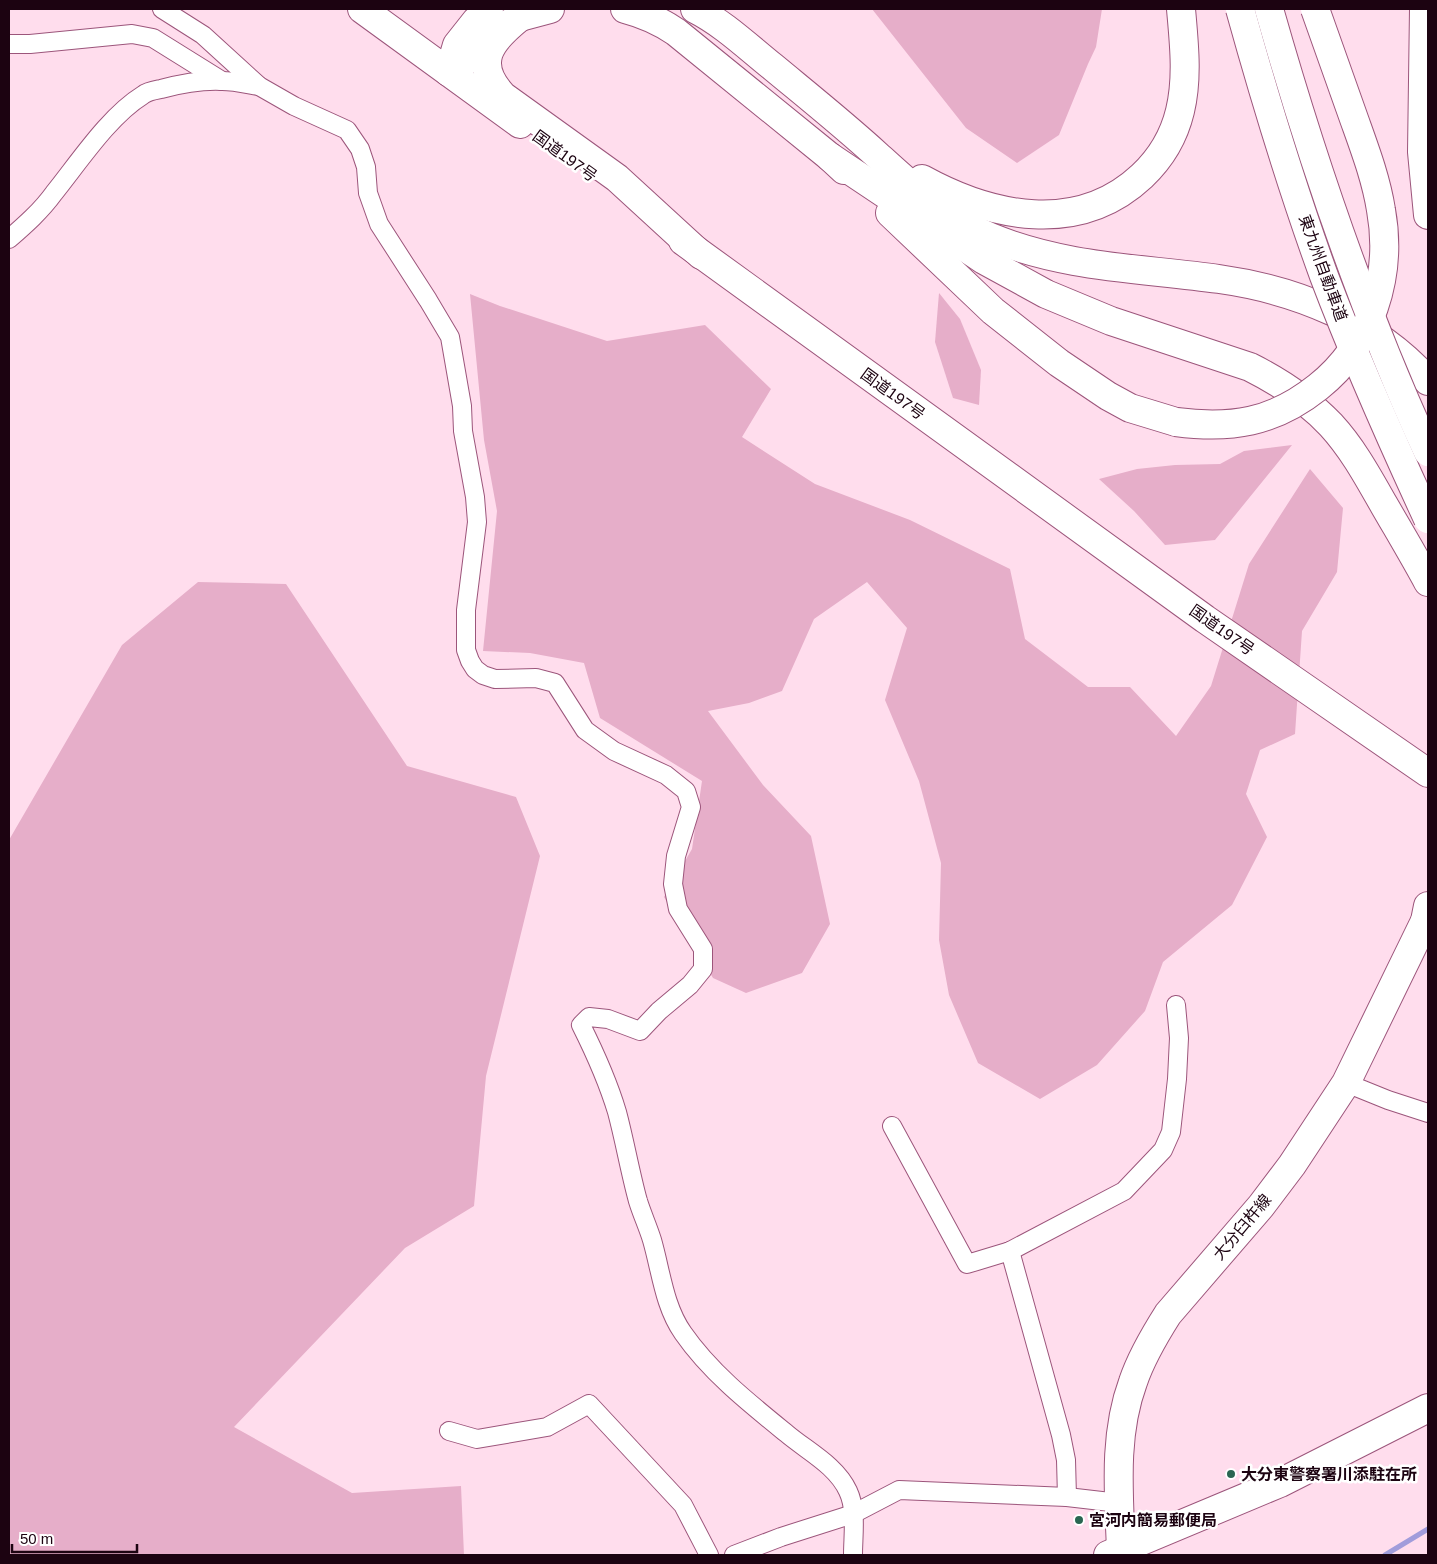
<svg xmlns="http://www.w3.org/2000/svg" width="1437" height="1564" font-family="Helvetica,'Noto Sans JP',sans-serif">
  <rect width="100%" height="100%" fill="#ffdded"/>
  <g fill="#e6aec9">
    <polygon points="872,9 1102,9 1096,47 1088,64 1059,135 1017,163 966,128"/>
    <polygon points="939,293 960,319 981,370 979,405 953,398 935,342"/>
    <polygon points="470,294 500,306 607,341 705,325 771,389 742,437 815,484 910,520 1010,569 1025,639 1088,687 1130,687 1176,736 1211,686 1249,564 1310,469 1343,508 1337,572 1302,631 1295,734 1260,750 1246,794 1267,837 1232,905 1163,962 1145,1011 1097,1065 1040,1099 978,1063 949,995 939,940 941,863 919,781 885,700 907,628 867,582 814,619 782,691 749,703 708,711 763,785 811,836 830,924 802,973 746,993 713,978 664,897 692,849 702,781 600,718 584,663 530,653 483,651 497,511 484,440"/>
    <polygon points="1292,445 1215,540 1165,545 1134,511 1099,479 1137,469 1175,465 1220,464 1244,451"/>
    <polygon points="198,582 286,584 407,766 516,797 540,856 486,1076 474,1206 405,1248 234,1427 352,1493 461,1486 464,1555 9,1555 9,840 122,645"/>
  </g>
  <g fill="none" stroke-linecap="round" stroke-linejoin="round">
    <polyline stroke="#a19cdb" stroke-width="5" points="1385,1555 1428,1529"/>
    <defs>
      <g id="minor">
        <path d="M 162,9 L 203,35 L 259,86 L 294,106 L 347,130 L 360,149 L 366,167 L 368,193 L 379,224 L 428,300 L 450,337 L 462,406 L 463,431 L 475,497 L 477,522 L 466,610 L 466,650 L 470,661 L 475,669 L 483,675 L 495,679 L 536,678 L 555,683 L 585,730 L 614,751 L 666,775 L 686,791 L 691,807 L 676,856 L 673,884 L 678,909 L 703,949 L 703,969 L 690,985 L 659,1011 L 640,1031 L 608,1019 L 589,1017 L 581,1025 C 595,1053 608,1082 617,1112 C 625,1142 630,1172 638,1201 C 642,1214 648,1227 652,1240 C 661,1271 664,1306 683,1333 C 710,1372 749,1403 786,1433 C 807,1451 836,1465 848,1491 C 857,1510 853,1535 853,1555"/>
        <polyline points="9,44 30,44 132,34 153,38 222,81"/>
        <path d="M 9,239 C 25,225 41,211 54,193 C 79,162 109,116 143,95 C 148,91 156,90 161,89 C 180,84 202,80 222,81 C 234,81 247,84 259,86"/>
        <polyline points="1346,1083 1388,1100 1428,1113"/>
        <polyline points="892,1126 967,1264 1010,1251 1124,1191 1163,1150 1171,1132 1177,1079 1179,1038 1176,1005"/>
        <polyline points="1010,1251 1061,1435 1066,1460 1067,1497"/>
        <polyline points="449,1431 477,1439 547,1427 589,1404 683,1505 709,1555"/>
        <polyline points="734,1555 781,1537 853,1514 899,1490 1067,1497 1119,1503"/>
      </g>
      <g id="primary">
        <polyline points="1424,9 1422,152 1428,215"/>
        <path d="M 1121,1550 C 1119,1495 1113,1436 1133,1382 C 1141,1358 1154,1336 1168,1314 L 1261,1206 L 1292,1165 L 1346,1083 L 1425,921 L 1428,906"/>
        <polyline points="1108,1555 1280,1483 1428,1408"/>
      </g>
      <g id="trunk">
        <polyline points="362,9 520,124"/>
        <polyline points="683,241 1205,619 1428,773"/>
        <polyline points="1425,921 1428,921"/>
      </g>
      <g id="motorway">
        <path d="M 625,9 C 644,14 660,21 676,32 L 830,157 L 844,170"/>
        <path d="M 695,9 C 723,23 748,47 773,67 C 808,96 843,124 877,155 C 911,186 946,219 990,237 C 1065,268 1140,268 1219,279 C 1297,290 1375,321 1428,381"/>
        <path d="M 520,17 C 490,41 472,63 503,96 L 617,178 L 701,255"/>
        <polyline points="449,72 472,57 503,27 520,17 550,9"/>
        <polyline points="449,72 457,45 476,21 489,9"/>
        <path d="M 830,157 L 984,260 L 1046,294 L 1111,321 L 1250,367 C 1280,382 1308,401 1331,425 C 1353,449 1368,477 1384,505 C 1399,531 1414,556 1428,582"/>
        <path d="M 922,179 C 991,217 1078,236 1142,176 C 1160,159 1174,136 1180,111 C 1188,78 1184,43 1181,9"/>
        <polyline points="890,213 993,311 1059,363 1108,396 1130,408 1176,422"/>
      </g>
    </defs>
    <use href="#minor" stroke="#9c557b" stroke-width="20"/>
    <use href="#primary" stroke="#9c557b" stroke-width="30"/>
    <use href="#trunk" stroke="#9c557b" stroke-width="30"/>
    <use href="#motorway" stroke="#9c557b" stroke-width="30"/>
    <use href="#minor" stroke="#fff" stroke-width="18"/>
    <use href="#primary" stroke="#fff" stroke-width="28"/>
    <use href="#trunk" stroke="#fff" stroke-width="28"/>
    <use href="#motorway" stroke="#fff" stroke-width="28"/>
    <defs>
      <g id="motorway-bridge">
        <path d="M 1240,9 C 1265,99 1292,188 1324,276 C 1355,358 1391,439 1428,519"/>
        <path d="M 1269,9 C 1312,160 1362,309 1428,452"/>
        <path d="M 1176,422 C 1231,429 1273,423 1318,387 C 1371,345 1393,276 1381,210 C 1376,178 1364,147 1353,116 C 1340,80 1328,45 1315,9"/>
      </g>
    </defs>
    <use href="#motorway-bridge" stroke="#9c557b" stroke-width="30" stroke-linecap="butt"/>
    <use href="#motorway-bridge" stroke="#fff" stroke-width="28"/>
  </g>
  <g fill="#2a6652" stroke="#fff" stroke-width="2">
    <circle cx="1231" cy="1474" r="5"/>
    <circle cx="1079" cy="1520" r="5"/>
  </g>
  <g text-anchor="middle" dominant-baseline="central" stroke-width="5" stroke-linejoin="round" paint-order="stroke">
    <g font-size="16" fill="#1c0311" stroke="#fff">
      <text transform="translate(565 156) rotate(36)">国道197号</text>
      <text transform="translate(1323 268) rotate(70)">東九州自動車道</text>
      <text transform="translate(893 394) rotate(36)">国道197号</text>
      <text transform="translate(1222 630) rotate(35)">国道197号</text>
      <text transform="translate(1242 1227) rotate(-50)">大分臼杵線</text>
    </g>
    <g font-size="16" font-weight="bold" fill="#1c0311" stroke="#fff" text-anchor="start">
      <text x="1241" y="1474">大分東警察署川添駐在所</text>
      <text x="1089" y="1520">宮河内簡易郵便局</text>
    </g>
  </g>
  <rect width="1437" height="1564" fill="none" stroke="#1c0311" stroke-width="20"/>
  <path d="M12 1544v8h125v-8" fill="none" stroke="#1c0311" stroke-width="2.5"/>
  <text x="20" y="1544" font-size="15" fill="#1c0311" stroke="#ffffff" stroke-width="4" paint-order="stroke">50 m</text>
</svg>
